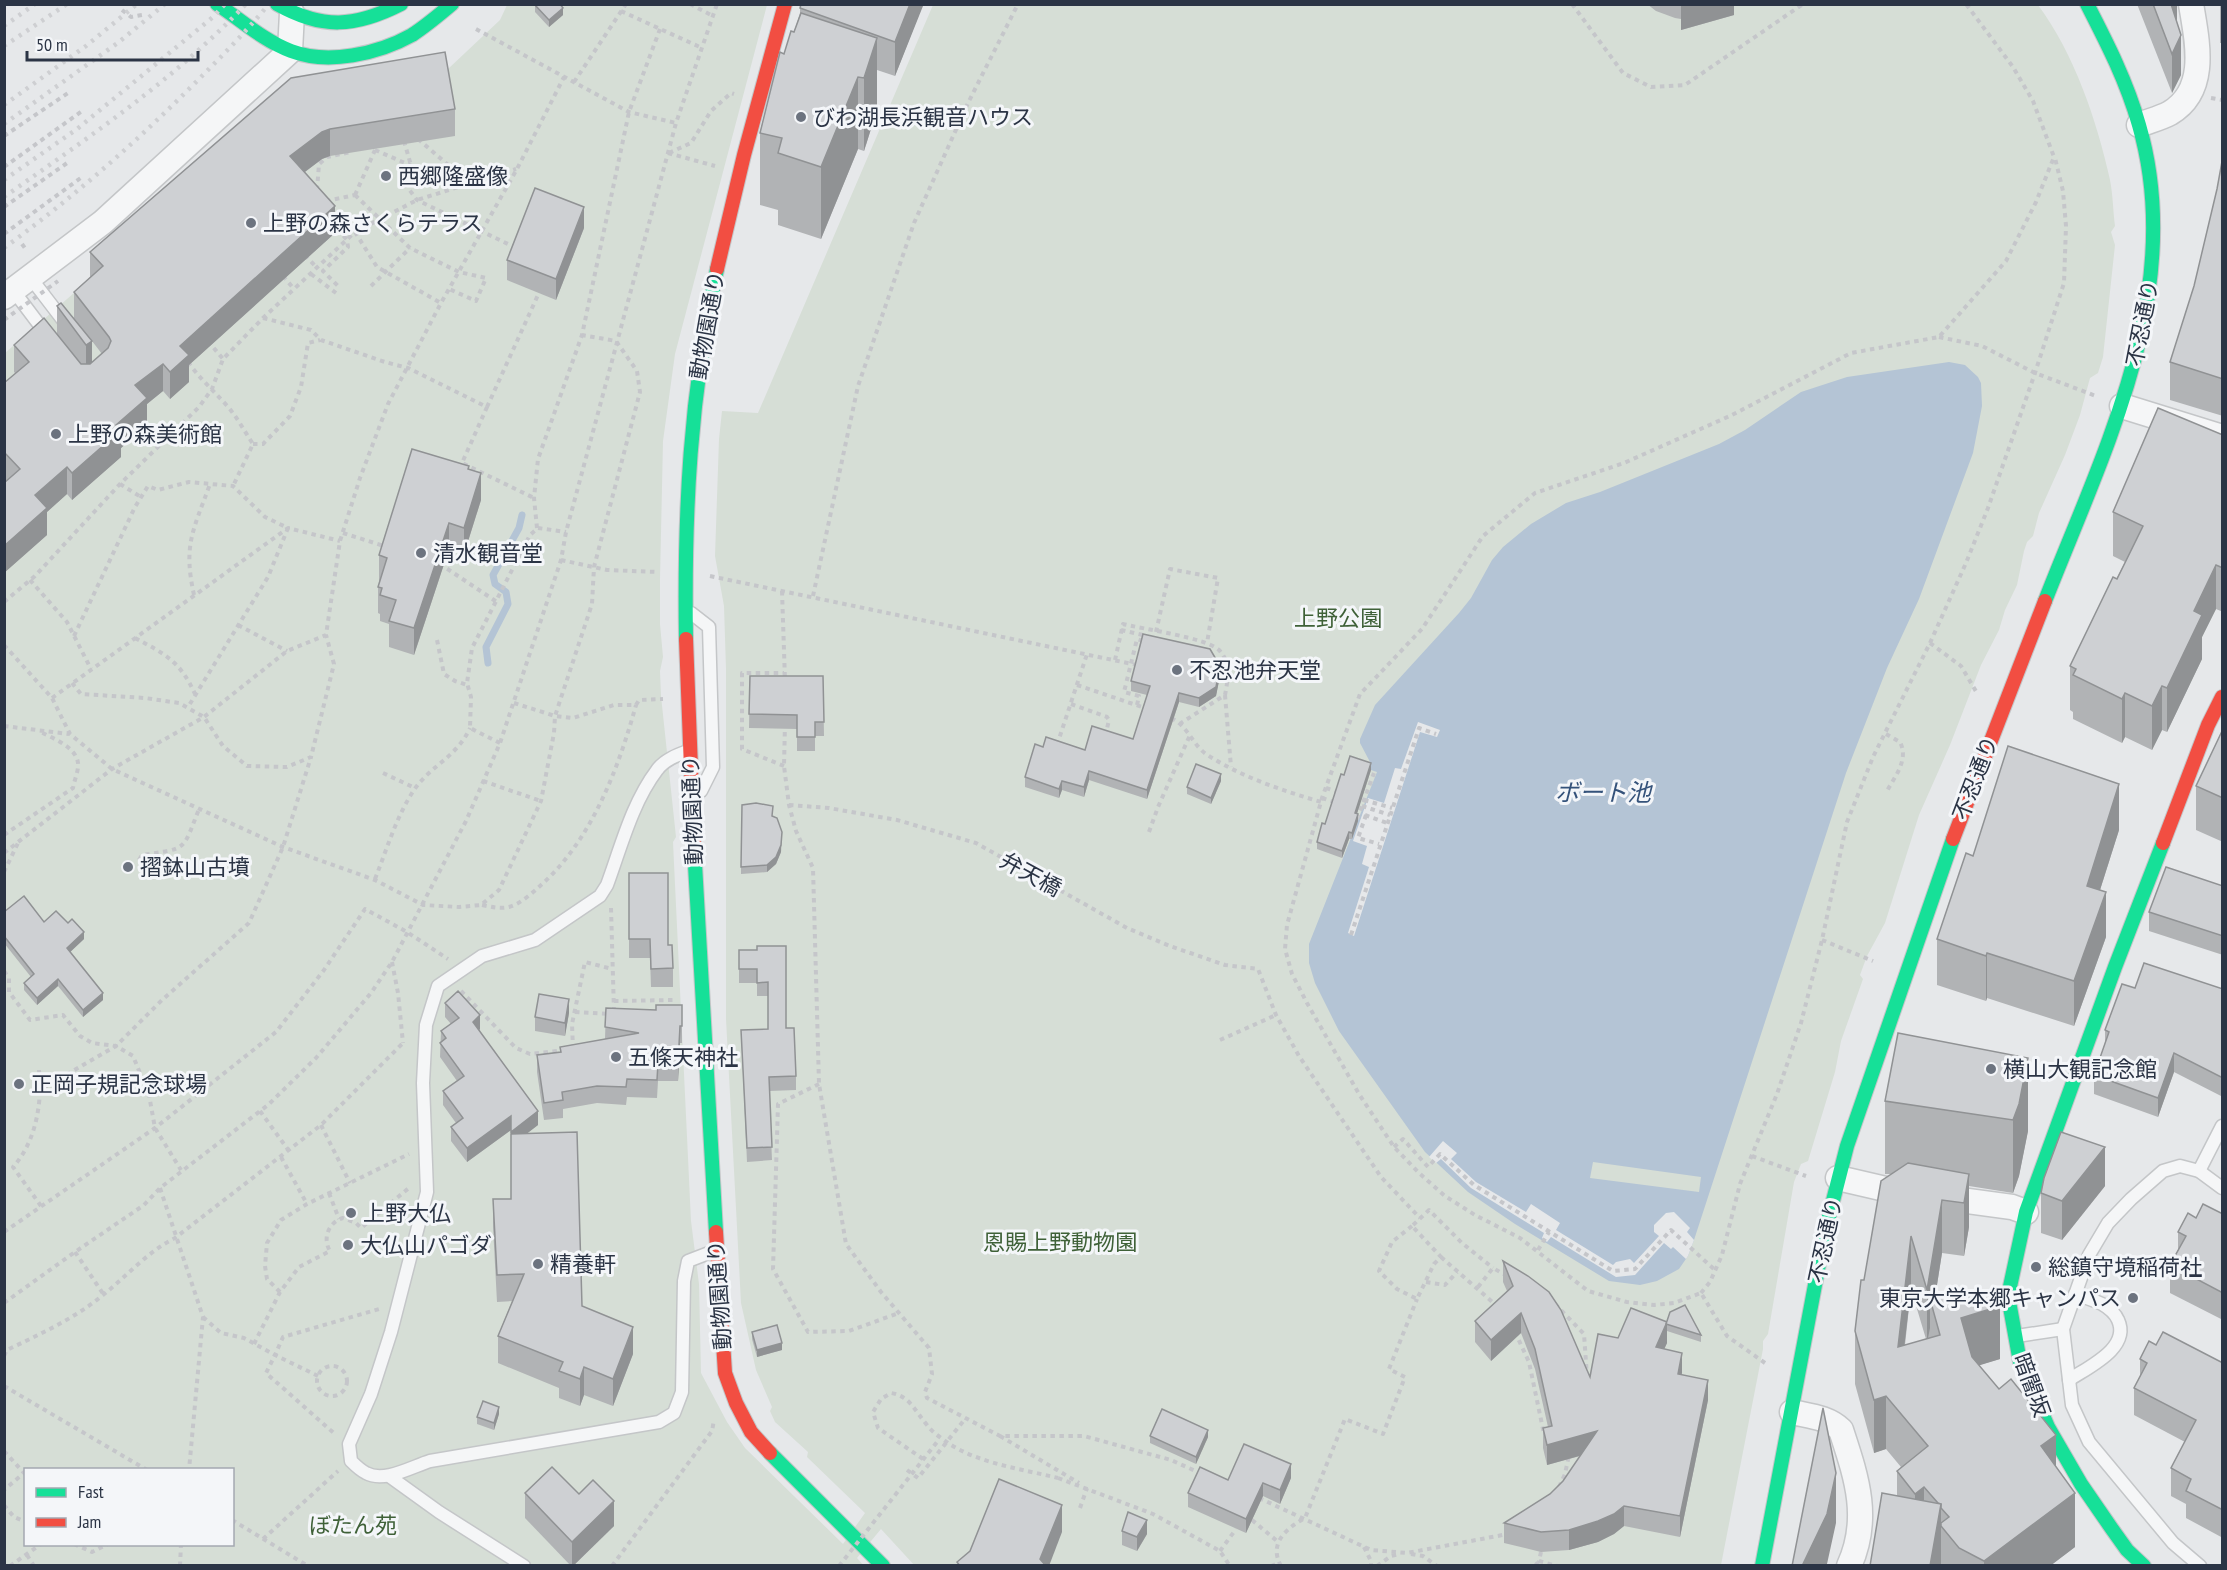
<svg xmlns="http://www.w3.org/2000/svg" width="2227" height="1570" font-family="'PT Sans Narrow','Noto Sans JP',sans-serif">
  <rect width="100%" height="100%" fill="#e6e8ea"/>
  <path fill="#d6ded6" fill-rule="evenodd" d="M 507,5 L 767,5 L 675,354 L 663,441 L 660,579 L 660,624 L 663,657 L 660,671 L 661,696 L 676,837 L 673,842 L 691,1221 L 699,1284 L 701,1373 L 727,1422 L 745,1448 L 843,1544 L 865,1513 L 807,1457 L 808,1452 L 775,1422 L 770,1411 L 772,1407 L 756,1370 L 741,1303 L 726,1019 L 726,669 L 724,606 L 715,556 L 719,439 L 722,411 L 758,413 L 933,5 L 2038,5 C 2074,53 2097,121 2110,180 C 2113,195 2113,211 2115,226 L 2111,232 L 2115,245 L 2103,357 L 2098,373 L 2090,378 L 2080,415 L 2065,455 L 2039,513 L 2033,536 L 2027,542 L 2024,551 L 2017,585 L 2005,610 L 1999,630 L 1981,665 L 1950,745 L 1919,815 L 1885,923 L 1867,956 L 1860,975 L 1863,979 L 1841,1041 L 1835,1072 L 1808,1161 L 1801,1164 L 1794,1182 L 1768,1334 L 1763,1341 L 1763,1349 L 1721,1565 L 915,1566 L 881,1529 L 857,1558 L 864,1566 L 5,1565 L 5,353 L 90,279 L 448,76 L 448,69 L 500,20 ZM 26,1470 L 232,1470 L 232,1544 L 26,1544 Z"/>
  <path fill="#b4c4d5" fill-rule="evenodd" d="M 1949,362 L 1965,365 L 1978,377 L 1981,383 L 1982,406 L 1973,453 L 1919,599 L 1887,668 L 1846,773 L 1694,1240 L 1688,1256 L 1679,1269 L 1657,1281 L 1640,1285 L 1609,1281 L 1515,1224 L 1468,1192 L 1425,1152 L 1339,1031 L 1315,983 L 1309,963 L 1309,944 L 1377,772 L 1368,769 L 1370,762 L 1360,743 L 1360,739 L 1375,705 L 1459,613 L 1471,598 L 1492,560 L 1503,547 L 1531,524 L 1566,503 L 1600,492 L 1719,444 L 1745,430 L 1801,392 L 1847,377 ZM 1593,1162 L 1701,1177 L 1699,1192 L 1590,1178 Z"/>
  <g fill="#e6e8ea">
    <polygon points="1418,722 1440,730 1437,737 1420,732 1354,936 1348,933 1369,867 1362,864 1367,846 1353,841 1368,798 1384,803 1395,768 1401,769"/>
    <polygon points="1443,1141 1457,1153 1451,1159 1476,1182 1526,1212 1531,1204 1560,1223 1556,1230 1613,1265 1616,1262 1630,1259 1634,1263 1659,1236 1654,1232 1654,1225 1666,1213 1674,1212 1690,1228 1687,1232 1694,1240 1688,1256 1686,1259 1673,1247 1671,1249 1664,1243 1635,1275 1616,1277 1551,1237 1547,1242 1542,1238 1544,1233 1471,1188 1441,1159 1436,1163 1429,1157"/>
  </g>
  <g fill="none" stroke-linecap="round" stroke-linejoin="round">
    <polyline stroke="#b4c4d5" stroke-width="7" points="488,663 486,647 508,604 506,592 495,584 493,575 519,528 522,515"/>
    <defs>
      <g id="lane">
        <polyline points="30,277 66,324"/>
        <polyline points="13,290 47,335"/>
        <polyline points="691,613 709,627 713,767 701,791"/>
        <path d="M 688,751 C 677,755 664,760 657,770 C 632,803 621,847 607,885 L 600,896 L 535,940 L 482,956 L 438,986 L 426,1025 L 423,1083 L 427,1192 L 391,1332 L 371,1394 L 349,1444 L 351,1461 C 355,1465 360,1470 366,1473 C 384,1483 411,1467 430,1461 L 659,1422 L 674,1413 L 682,1392 L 684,1281 L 688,1261 L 714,1251"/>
        <polyline points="2199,1171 2222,1126"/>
        <polyline points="2017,1336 2063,1329"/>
        <path d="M 2069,1380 C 2088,1367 2131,1348 2118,1320 C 2115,1313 2109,1308 2102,1304 C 2093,1300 2084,1297 2075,1294"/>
        <polyline points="389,1476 439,1512 524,1566"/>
        <polyline points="2200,1566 2173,1543 2089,1442 2072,1405 2063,1329 2089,1255 2108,1223 2131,1199 2163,1171 2180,1166 2199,1171 2222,1188"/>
      </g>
      <g id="street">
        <path d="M 2139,125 C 2149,121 2161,118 2170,113 C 2209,90 2197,41 2191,4"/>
        <polyline points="4,297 103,222 290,51 292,13"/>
        <polyline points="2122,406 2222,437"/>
        <polyline points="1838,1178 1894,1191 2012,1207 2026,1212"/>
        <path d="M 1792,1412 C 1809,1416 1828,1417 1841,1430 C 1856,1476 1871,1518 1849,1566"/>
      </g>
      <g id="fast">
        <path d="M 217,4 C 241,20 264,41 291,51 C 328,65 378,54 412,35 C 426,26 439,15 452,4"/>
        <path d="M 277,4 C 322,30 356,27 401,4"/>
        <path d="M 2045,601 C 2104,450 2187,290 2139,125 C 2127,82 2107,43 2087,4"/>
        <path d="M 686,639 C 684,511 690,396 717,269"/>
        <polyline points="694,847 716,1232"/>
        <polyline points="770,1453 883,1566"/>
        <polyline points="1762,1566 1825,1232 1847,1146 1953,839"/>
        <polyline points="2144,1566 2127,1550 2112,1529 2081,1484 2048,1427 2020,1362 2008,1296 2026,1212 2115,967 2163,843"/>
      </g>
      <g id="jam">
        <polyline points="717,269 744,155 785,4"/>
        <polyline points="686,639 694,847"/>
        <polyline points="1953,839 2045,601"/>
        <polyline points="2163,843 2208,725 2222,697"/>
        <polyline points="716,1232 725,1373 736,1403 751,1432 770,1453"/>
      </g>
    </defs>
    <use href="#lane" stroke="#c4c6c8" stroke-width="15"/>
    <use href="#street" stroke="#c4c6c8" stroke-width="27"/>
    <use href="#fast" stroke="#c4c6c8" stroke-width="16"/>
    <use href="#jam" stroke="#c4c6c8" stroke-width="16"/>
    <g stroke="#c5c6ca" stroke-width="4" stroke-dasharray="4.5 4.5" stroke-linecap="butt">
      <polyline points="690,4 713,16"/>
      <polyline points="1572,4 1623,73 1651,87 1685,85 1803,4"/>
      <polyline points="122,10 131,17 142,15"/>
      <polyline points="621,11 702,48"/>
      <polyline points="476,29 629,112 676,123"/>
      <polyline points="574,82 626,4"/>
      <polyline points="2211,98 2222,100"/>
      <polyline points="4,136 68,93"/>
      <polyline points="418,139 469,183"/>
      <polyline points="404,141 412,169 405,184 417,200 510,245"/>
      <polyline points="375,150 412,166"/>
      <polyline points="668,153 715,166"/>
      <polyline points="669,153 691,143 711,111 731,93 734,94"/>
      <polyline points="4,167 82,111"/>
      <polyline points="317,190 319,164 327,157 351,152"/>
      <polyline points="355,195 410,248 459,272 486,278 476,301 449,289"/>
      <polyline points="355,195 375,150 376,144"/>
      <polyline points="326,201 355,195"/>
      <polyline points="4,207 70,161"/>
      <polyline points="332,222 347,240 348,247 323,271 338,286"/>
      <polyline points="355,232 377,267 441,303"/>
      <polyline points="4,234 82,177"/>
      <polyline points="22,244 27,251"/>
      <polyline points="305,255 317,268"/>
      <polyline points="311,274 336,293"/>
      <polyline points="283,276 294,289"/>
      <polyline points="371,286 410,248"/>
      <polyline points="263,318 311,330 321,340 385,362 408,368 487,407 462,463 534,498"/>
      <polyline points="1939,337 1982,346 2035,373 2096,396"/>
      <polyline points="208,341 223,359"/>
      <path d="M 188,362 C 200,379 215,392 229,408 C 238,419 245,432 253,444 L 233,486"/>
      <polyline points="487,407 538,295"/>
      <polyline points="253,444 263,444 290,416 301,387 308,343 320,340"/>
      <polyline points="120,484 141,497"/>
      <polyline points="537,528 534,498 538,459 582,335 629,112 660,29"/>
      <polyline points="343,533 384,546"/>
      <polyline points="561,560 607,570 658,572"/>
      <polyline points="439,565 446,568 497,602"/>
      <polyline points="710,576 1137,665"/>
      <polyline points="30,580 67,622 91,669"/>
      <polyline points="782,591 785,680"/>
      <path d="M 194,595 C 183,545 193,531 210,484"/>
      <polyline points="813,596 858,386 914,223 968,103 1018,4"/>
      <polyline points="4,602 35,576 120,484 199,407 212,389 223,359 263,318 355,232 417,200 516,169"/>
      <polyline points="238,625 287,651"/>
      <polyline points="1121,630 1147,636"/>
      <polyline points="1156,632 1170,569 1218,578 1207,643"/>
      <polyline points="74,636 135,507 148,486 158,490 189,482 233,486 265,517 288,528 268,577 188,707"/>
      <path d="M 135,638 C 165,654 180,661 195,694"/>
      <polyline points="437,640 444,674 455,681 467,685"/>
      <polyline points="1930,643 1961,666 1977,693"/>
      <polyline points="4,645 52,698 70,734 112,769 283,847 375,880 423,905 459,907 481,905 499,890 541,801 554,733 555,716 592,604 594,567 640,392 637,371 616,341 582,335"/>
      <path d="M 1115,660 L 1123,624 C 1143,629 1207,638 1219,650 C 1231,662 1228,680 1225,695 L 1181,723"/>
      <polyline points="72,683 81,694 145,698 179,703 204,717 223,746 247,766 287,767 311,757 334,664 326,635"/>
      <polyline points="1077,685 1148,709"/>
      <polyline points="1225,695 1231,767"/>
      <polyline points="52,698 288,528 340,541"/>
      <polyline points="514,703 555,716 573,718 614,705 636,705 639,700 663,699"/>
      <polyline points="1071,704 1107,717 1109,720 1106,733"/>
      <polyline points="1137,705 1139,696 1124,692 1137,639 1143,641"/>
      <path d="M 1171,718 C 1188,726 1192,744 1206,754 C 1241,777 1281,790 1321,802"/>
      <polyline points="785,723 784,766 789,805 796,831 813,868 819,1084 846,1244 881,1292 929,1348 932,1374 925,1392 927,1398 1000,1436 1084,1436 1171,1460 1202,1474"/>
      <polyline points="4,726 69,734"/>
      <path d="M 1886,734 L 1900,742 C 1909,760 1895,776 1887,791"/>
      <polyline points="500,743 470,728 471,697 467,683 472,648 530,535 538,528 566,532"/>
      <polyline points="1057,745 1087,654"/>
      <polyline points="784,766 742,749 742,673 784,673"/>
      <polyline points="383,773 415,788"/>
      <polyline points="483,781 541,801"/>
      <polyline points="1326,788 1338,792"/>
      <polyline points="1322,798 1334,802"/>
      <polyline points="1364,800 1392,808"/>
      <polyline points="789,805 829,808 897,820 976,843 1127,928 1170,946 1225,965 1258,969 1276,1015 1299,1056 1381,1177 1420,1218"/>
      <polyline points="1362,806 1390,815"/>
      <polyline points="1365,815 1387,823"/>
      <polyline points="1366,815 1358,838 1379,844"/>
      <polyline points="1357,819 1374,773"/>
      <polyline points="1149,832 1158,807 1190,735"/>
      <path d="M 4,835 L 73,788 C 74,781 79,770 78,763 C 76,747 54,739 41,732"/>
      <polyline points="4,853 112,769 204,717 287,651 326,635 340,541 360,478 388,404 441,303 517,169 564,77"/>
      <path d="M 139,860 L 142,855 C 188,848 182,852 199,809"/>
      <polyline points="4,872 18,843"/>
      <path d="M 375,879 C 387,849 396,817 414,790 C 430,766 457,757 470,728"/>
      <path d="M 482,905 C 492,907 500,909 509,907 C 520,904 531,894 540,886 C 591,841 618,770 636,705"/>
      <polyline points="611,908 614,1012"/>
      <polyline points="1351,935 1419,728 1436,734"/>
      <polyline points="1822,940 1873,961"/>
      <polyline points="392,962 398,993 403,1043"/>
      <polyline points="4,971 9,978 9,992 30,1020 63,1015 80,1036 92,1043 116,1046 133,1056 149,1095 155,1128 181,1170"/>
      <polyline points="461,991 516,1048 530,1054 565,1050"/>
      <polyline points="614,1001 674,1000"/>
      <polyline points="575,1012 610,1014"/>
      <polyline points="1220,1040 1276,1015"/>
      <polyline points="573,1049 572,1024 585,962 612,969"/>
      <polyline points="39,1070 40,1089"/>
      <polyline points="819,1084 778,1104 773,1269 808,1332 849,1331 899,1313"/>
      <polyline points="260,1111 289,1151"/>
      <polyline points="321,1125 350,1183"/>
      <polyline points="1394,1147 1403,1139 1428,1167 1440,1154 1474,1185 1613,1271 1635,1269 1671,1230 1715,1270"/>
      <polyline points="1752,1156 1806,1176"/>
      <polyline points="281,1157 307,1204"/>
      <polyline points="160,1188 203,1317 189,1470"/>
      <polyline points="329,1193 339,1219"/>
      <path d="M 41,1206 L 13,1167 C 32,1146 39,1117 40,1090 L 116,1046 L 162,1000 L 249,923 L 283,847 L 311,757"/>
      <polyline points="1412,1226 1392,1242 1379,1271 1397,1289 1417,1299 1434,1264 1441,1257 1412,1226 1429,1210 1462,1243 1493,1268"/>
      <polyline points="4,1232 155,1128 276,1032 324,970 365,909 407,932 448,959"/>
      <polyline points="1538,1250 1549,1232"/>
      <polyline points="75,1252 104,1295"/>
      <polyline points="1441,1257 1497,1306"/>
      <polyline points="1426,1282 1445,1285 1457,1272"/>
      <polyline points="1478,1287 1493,1268 1507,1276"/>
      <polyline points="280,1292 267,1279 265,1266 267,1243 281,1220 307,1204 409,1154"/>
      <polyline points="1701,1293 1710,1282 1722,1255 1740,1184 1777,1094 1801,1023 1822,940 1847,822 1873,757 1930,643 1966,563 1988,508 2035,373 2064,283 2066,226 2063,191 2055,158"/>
      <polyline points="4,1303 75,1252 144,1205 160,1188 268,1105 316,1058 371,993 392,962 466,821 500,743 561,560 566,532 676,123 717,4"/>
      <polyline points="1555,1304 1584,1334 1587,1377"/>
      <polyline points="203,1317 221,1333 244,1338 275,1355 283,1337 379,1309"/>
      <polyline points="1515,1332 1529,1362 1544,1434"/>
      <path d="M 254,1344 L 280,1292 L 299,1267 L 330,1251 C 322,1238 329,1222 343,1218 L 356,1223 L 361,1228 L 410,1187"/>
      <path d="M 4,1356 L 7,1350 C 40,1334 74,1319 103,1295 C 127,1276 147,1252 175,1238 L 321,1125 L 403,1043"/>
      <polyline points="1765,1363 1727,1336 1701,1293 1674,1303 1654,1305 1627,1302 1588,1291 1520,1238 1475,1215 1445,1196 1419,1173 1394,1147 1359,1094 1307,1003 1292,974 1285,949 1287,925 1322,798 1360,694 1422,629 1483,536 1535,493 1624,463 1732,415 1851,353 1939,337 2006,261 2036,202 2054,157 2033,101 2013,67 1966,4"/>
      <circle cx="332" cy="1381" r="15"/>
      <polyline points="318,1376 275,1355 266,1373 336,1435"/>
      <polyline points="4,1386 147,1470"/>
      <polyline points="1000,1436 1079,1483"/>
      <polyline points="4,1451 24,1473 4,1490"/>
      <polyline points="907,1470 918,1478 965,1419"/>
      <polyline points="1058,1478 1153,1514 1220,1551 1230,1566"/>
      <polyline points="1559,1487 1565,1474 1569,1455"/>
      <polyline points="1259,1498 1371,1550 1407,1553 1508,1534"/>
      <polyline points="4,1505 14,1517 26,1522"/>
      <polyline points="1080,1508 1087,1488"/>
      <polyline points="232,1520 308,1566"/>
      <polyline points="1252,1520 1277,1541"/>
      <polyline points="263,1539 338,1471"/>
      <polyline points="74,1544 92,1552 108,1544"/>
      <polyline points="1364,1547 1371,1561 1371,1566"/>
      <polyline points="1220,1551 1236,1529"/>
      <polyline points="1541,1552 1539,1561 1557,1566"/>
      <polyline points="1411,1554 1423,1556 1437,1566"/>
      <polyline points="27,1555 34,1566"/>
      <polyline points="10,1566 41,1544"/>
      <polyline points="180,1566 181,1544"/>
      <polyline points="612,1566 712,1431 714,1420"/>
      <polyline points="1271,1566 1279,1563"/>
      <path d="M 1281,1566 C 1268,1543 1287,1528 1305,1518 L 1345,1419 L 1383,1434 L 1405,1377 L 1389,1369 L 1417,1299"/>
      <polyline points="1377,1566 1391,1556 1400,1554"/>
      <polyline points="1535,1566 1539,1561"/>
    </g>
    <use href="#lane" stroke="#f5f6f7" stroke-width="12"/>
    <use href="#street" stroke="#f5f6f7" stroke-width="24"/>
    <use href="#fast" stroke="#16e098" stroke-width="14"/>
    <use href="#jam" stroke="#f24e42" stroke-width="14"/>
    <g stroke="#cecfd2" stroke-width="4.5" stroke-dasharray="3 6" stroke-linecap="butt">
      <polyline points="4,26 35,4"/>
      <polyline points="4,46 67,4"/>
      <polyline points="4,105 86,46 137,4"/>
      <polyline points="4,124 119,42 165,4"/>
      <polyline points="4,180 77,129 213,17 225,4"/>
      <path d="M 4,197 C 89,137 174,80 246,4"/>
      <path d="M 4,248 C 71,199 132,146 191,87 C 218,60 244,34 269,4"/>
    </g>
    <g stroke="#c5c6ca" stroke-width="4" stroke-dasharray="4.5 4.5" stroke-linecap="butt">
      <polyline points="4,320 58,281"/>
      <path d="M 923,1459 L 878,1428 L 873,1412 L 881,1399 L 891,1393 C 910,1396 915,1411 927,1425 C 932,1432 941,1438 948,1443 C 980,1464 1022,1469 1058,1478"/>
      <polyline points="839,1566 937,1442"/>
    </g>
  </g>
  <g fill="#b1b3b5" fill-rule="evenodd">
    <polygon points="923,4 895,76 877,70 877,110 864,151 858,149 821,239 778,225 778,210 760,205 760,133 784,54 794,32 800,13 800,8"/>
    <polygon points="1647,4 1734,4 1734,15 1681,30 1681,19 1675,18 1656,11"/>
    <polygon points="2137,4 2177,4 2177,22 2181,75 2172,93"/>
    <rect x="2220" y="4" width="3" height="39"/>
    <polygon points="535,5 563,15 549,27 535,12"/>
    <path d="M 291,78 L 455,109 L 455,136 L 330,156 L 322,159 L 305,172 L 335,233 L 189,365 L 189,382 L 170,399 L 163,391 L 147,404 L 147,425 L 121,448 L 121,457 L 72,500 L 67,494 L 47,512 L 47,535 L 4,573 L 4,483 L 6,481 L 4,479 L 4,383 L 16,374 L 14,372 L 14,345 L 57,333 L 57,306 L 74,318 L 74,292 L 90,277 L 90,252 ZM 92,341 L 102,354 L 92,362 Z"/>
    <polygon points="2223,156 2223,416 2170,400 2170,362 2194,286 2217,189"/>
    <polygon points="584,228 556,300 507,280 507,260"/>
    <polygon points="2223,435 2223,612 2216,609 2202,637 2202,659 2167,732 2162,730 2152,750 2125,737 2122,743 2073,719 2073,712 2070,710 2070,666 2125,562 2113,556 2113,512"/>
    <polygon points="469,470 481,500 464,554 449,549 414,655 389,647 389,624 380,621 380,614 378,613 378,587 380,581 379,581 379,555"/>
    <polygon points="750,676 823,676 824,736 815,736 815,751 797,751 797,729 749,728"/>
    <polygon points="1220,676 1216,696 1199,707 1179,702 1147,799 1089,780 1084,797 1062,790 1059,798 1025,787 1025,777 1085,750 1133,739 1147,695 1131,691 1131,681"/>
    <polygon points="2223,729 2223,842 2196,830 2196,786"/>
    <polygon points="1371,770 1357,813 1358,821 1352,839 1349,839 1342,858 1317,849 1317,842 1325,824 1344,775"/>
    <polygon points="1221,781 1211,804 1187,794 1187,787"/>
    <polygon points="773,816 781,852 776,864 767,872 741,874 741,867"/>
    <polygon points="2119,830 2100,890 2106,937 2074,1026 1987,998 1986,1001 1937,985 1937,939 1973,856"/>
    <polygon points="629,873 668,945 673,968 673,987 651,987 650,958 629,958"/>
    <polygon points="2223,886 2223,955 2149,931 2149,912"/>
    <polygon points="4,912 84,939 70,952 103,1000 83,1017 58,986 37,1005 24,990 24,983 31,977 4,943"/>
    <polygon points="739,950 757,950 786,1028 796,1076 796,1090 769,1091 772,1160 747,1162 741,1030 768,1029 768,996 757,996 757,983 739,983"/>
    <polygon points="2135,988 2223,989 2223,1097 2174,1072 2158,1117 2094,1094 2094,1075 2105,1043 2105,1030"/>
    <polygon points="445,1003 480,1029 479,1030 538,1125 527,1133 582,1306 633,1354 613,1406 584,1395 580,1406 559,1398 559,1388 498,1363 498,1336 512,1301 497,1302 493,1227 493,1199 511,1199 511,1130 467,1162 451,1141 451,1127 456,1123 443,1105 443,1091 457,1081 440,1057 441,1031 451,1024 445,1017"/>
    <polygon points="682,1005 682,1043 680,1043 678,1081 658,1081 657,1098 627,1097 626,1105 597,1103 563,1109 563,1118 544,1120 537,1072 537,1055 560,1052 560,1047 605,1039 606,1008 656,1010"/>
    <polygon points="569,1013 565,1036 535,1031 535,1017"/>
    <path d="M 1898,1033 L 2028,1131 L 2019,1176 L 2013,1193 L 1969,1186 L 1969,1227 L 1964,1256 L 1942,1253 L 1935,1298 L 1965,1297 L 2000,1359 L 1979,1365 L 2056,1467 L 2075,1547 L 2050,1566 L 1870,1566 L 1897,1496 L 1897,1471 L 1901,1467 L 1886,1449 L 1874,1453 L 1855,1384 L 1855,1331 L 1864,1280 L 1891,1174 L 1885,1174 L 1885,1101 ZM 1911,1289 L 1926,1339 L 1905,1345 Z"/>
    <polygon points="2105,1186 2062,1240 2041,1233 2041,1193"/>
    <polygon points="2223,1214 2223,1320 2170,1293 2170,1265 2178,1250 2178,1232 2196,1218"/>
    <polygon points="1503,1261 1590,1377 1618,1338 1667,1322 1701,1335 1701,1342 1667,1331 1667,1343 1664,1349 1682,1375 1708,1400 1680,1537 1624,1526 1614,1534 1598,1542 1569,1550 1541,1552 1504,1543 1504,1523 1550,1494 1563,1481 1580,1456 1547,1465 1543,1448 1543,1428 1548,1427 1535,1369 1521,1333 1491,1361 1475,1342 1475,1321 1507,1291 1503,1282"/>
    <polygon points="752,1332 782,1350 757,1357 752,1339"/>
    <polygon points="2156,1345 2223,1363 2223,1538 2186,1518 2186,1504 2171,1496 2171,1468 2185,1442 2134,1415 2134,1388 2140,1377 2140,1359"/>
    <polygon points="499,1414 494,1430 477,1424 477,1417"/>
    <polygon points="1150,1436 1208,1437 1196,1464 1150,1443"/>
    <polygon points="1291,1478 1280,1504 1263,1496 1246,1533 1188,1507 1188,1493 1228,1480"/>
    <polygon points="525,1493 579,1494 614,1526 573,1566 571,1566 525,1518"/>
    <polygon points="1122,1531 1147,1534 1137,1551 1122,1545"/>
  </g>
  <g fill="#909294">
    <polygon points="910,4 923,4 923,6 895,76 895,42"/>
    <polygon points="1681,4 1734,4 1734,15 1681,30"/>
    <polygon points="2169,4 2177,4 2177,40"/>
    <polygon points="563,8 563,15 549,27 549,20"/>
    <polygon points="2181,35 2181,75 2172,93 2172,54"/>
    <polygon points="877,38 877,110 864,151 864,78"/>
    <polygon points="858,77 858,149 821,239 821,167"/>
    <polygon points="330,129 330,156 322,159 290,183 290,156 322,132"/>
    <polygon points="335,206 335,233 189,365 189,382 170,399 170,372 180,346"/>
    <polygon points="584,207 584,228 556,300 556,279"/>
    <polygon points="92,341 92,368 86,372 86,345"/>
    <polygon points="163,364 163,391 147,404 147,425 121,448 121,457 72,500 72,473 116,425 135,385"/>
    <polygon points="67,467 67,494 47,512 47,535 4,573 4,546 35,495"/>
    <polygon points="481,473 481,500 464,554 464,528"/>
    <polygon points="449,523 449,549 414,655 414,628"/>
    <polygon points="2216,565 2216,609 2202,637 2202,659 2167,732 2167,688 2194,611"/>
    <polygon points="1220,666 1220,676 1216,696 1199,707 1199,698"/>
    <polygon points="2162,686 2162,730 2152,750 2152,706"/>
    <polygon points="1179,693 1179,702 1147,799 1147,790"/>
    <polygon points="2125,693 2125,737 2122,743 2122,699"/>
    <polygon points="1371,763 1371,770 1355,820 1355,813"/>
    <polygon points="1089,771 1089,780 1084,797 1084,787"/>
    <polygon points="1221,774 1221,781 1211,804 1211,798"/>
    <polygon points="1062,781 1062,790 1059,798 1059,789"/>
    <polygon points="2119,784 2119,830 2087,931 2087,886"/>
    <polygon points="1358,814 1358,821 1352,839 1352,833"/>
    <polygon points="782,832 781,852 776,864 767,872 767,865"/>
    <polygon points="1349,832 1349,839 1342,858 1342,851"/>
    <polygon points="2106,892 2106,937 2074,1026 2074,981"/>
    <polygon points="84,932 84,939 67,955 67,948"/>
    <polygon points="1987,953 1987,998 1986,1001 1986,956"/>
    <polygon points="58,979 58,986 37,1005 37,998"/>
    <polygon points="103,993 103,1000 83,1017 83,1010"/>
    <polygon points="569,999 569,1013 565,1036 565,1023"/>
    <polygon points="480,1015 480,1029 473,1036 473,1022"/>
    <polygon points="680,1026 680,1043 678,1081 678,1064"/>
    <polygon points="2174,1053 2174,1072 2158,1117 2158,1098"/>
    <polygon points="2028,1058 2028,1131 2019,1176 2013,1193 2013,1120"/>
    <polygon points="538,1111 538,1125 511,1146 511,1132"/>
    <polygon points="511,1116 511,1130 467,1162 467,1148"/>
    <polygon points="2105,1147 2105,1186 2062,1240 2062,1201"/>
    <polygon points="1969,1174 1969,1227 1964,1256 1964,1203"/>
    <polygon points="1942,1200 1942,1253 1933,1310 1930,1299 1930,1328 1927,1343 1927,1290"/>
    <polygon points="1911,1236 1911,1289 1898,1400 1898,1347"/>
    <polygon points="2000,1306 2000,1359 1961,1371 1961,1318"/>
    <polygon points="1521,1313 1521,1333 1491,1361 1491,1340"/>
    <polygon points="1667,1322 1667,1343 1656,1367 1656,1347"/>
    <polygon points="633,1327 633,1354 613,1406 613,1379"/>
    <polygon points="782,1343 782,1350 757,1357 757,1350"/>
    <polygon points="1682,1353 1682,1373 1678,1394 1678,1374"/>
    <polygon points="584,1367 584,1395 580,1406 580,1379"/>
    <polygon points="1708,1380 1708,1400 1680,1537 1680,1516"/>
    <polygon points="1886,1396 1886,1449 1874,1453 1874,1400"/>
    <polygon points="499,1407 499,1414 494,1430 494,1423"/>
    <polygon points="1208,1430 1208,1437 1196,1464 1196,1457"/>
    <polygon points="1597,1431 1597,1451 1547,1465 1547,1445"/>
    <polygon points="2056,1435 2056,1488 2041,1446"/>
    <polygon points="1291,1464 1291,1478 1280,1504 1280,1490"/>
    <polygon points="1836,1473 1836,1523 1827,1564 1827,1566 1802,1566"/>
    <polygon points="1263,1483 1263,1496 1246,1533 1246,1519"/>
    <polygon points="1924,1487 1924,1540 1915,1547 1915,1494"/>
    <polygon points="2075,1493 2075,1547 2050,1566 1984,1566 1984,1561"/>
    <polygon points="614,1501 614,1526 573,1566 572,1566 572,1542"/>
    <polygon points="1941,1504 1941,1566 1930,1566"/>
    <polygon points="1062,1505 1062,1532 1049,1566 1040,1566 1040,1559"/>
    <polygon points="1624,1506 1624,1526 1614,1534 1598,1542 1569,1550 1569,1530"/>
    <polygon points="1147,1520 1147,1534 1137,1551 1137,1537"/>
  </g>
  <g fill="#ced0d3" stroke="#909294" stroke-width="1.5">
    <polygon points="536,4 560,4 563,8 549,20 535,5"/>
    <polygon points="801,4 910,4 895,42 800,8"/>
    <polygon points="2153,4 2171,4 2181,35 2172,54"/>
    <polygon points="801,13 877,38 864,78 858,77 821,167 778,153 782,138 760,133 780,52 784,54 791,31 794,32"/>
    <polygon points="445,52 455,109 330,129 322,132 290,156 335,206 180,346 189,355 170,372 163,364 135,385 147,398 116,425 121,430 72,473 67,467 35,495 47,508 4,546 4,483 20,469 4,452 4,383 29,362 14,345 44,318 81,364 90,364 108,348 111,341 109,337 74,292 103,266 90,252 291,78"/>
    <polygon points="2223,156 2223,379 2170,362 2194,286 2217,189"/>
    <polygon points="535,188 584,207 556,279 507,260"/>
    <polygon points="61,303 92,341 86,345 57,306"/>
    <polygon points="2158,408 2223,435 2223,568 2216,565 2194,611 2202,615 2167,688 2162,686 2152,706 2125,693 2122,699 2073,675 2076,669 2070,666 2113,577 2117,579 2143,526 2113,512"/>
    <polygon points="412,449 469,466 468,469 481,473 464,528 449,523 414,628 389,621 396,600 380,595 382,588 378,587 387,558 379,555"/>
    <polygon points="1143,634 1210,649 1220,666 1216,687 1199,698 1179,693 1147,790 1089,771 1084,787 1062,781 1059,789 1025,777 1035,744 1043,747 1046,737 1085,750 1092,726 1133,739 1150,686 1131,681"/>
    <polygon points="750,676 823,676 824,722 815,722 815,737 797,737 797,715 749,714"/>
    <polygon points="2223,729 2223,798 2196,786"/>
    <polygon points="2008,746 2119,784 2087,886 2106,892 2074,981 1987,953 1986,956 1937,939 1966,853 1973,856"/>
    <polygon points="1350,756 1371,763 1355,813 1358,814 1352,833 1349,832 1342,851 1317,842 1322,823 1325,824 1341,774 1344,775"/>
    <polygon points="1196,764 1221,774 1211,798 1187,787"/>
    <polygon points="756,803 773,806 772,816 777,818 782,832 781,845 776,857 767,865 741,867 742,805"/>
    <polygon points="2166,867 2223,886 2223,936 2149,912"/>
    <polygon points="629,873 668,873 668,945 672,945 673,968 651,969 650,939 629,939"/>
    <polygon points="24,896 44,922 56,911 68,923 72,919 84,932 67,948 103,993 83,1010 58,979 37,998 24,983 34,974 4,936 4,912"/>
    <polygon points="757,946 786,946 786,1028 794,1028 796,1076 769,1077 772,1147 747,1148 741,1030 768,1029 768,982 757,983 757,969 739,969 739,950 757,950"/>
    <polygon points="2144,963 2223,989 2223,1078 2174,1053 2158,1098 2094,1075 2109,1032 2105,1030 2122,984 2135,988"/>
    <polygon points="458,991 480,1015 473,1022 538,1111 511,1132 511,1116 467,1148 451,1127 463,1118 443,1091 464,1076 440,1043 446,1038 441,1031 459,1018 445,1003"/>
    <polygon points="539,994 569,999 565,1023 535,1017"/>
    <polygon points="656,1005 682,1005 682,1026 680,1026 678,1064 658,1063 657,1080 627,1079 626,1087 597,1086 562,1092 563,1100 544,1103 537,1055 561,1052 560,1047 639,1033 605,1027 606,1008 656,1010"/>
    <polygon points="1898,1033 2028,1058 2019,1104 2013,1120 1885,1101"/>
    <polygon points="577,1132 582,1306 633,1327 613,1379 584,1367 580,1379 559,1371 563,1362 498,1336 524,1274 497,1275 493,1199 511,1199 511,1134"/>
    <polygon points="2061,1132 2105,1147 2062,1201 2041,1193 2044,1178"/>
    <polygon points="1908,1163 1969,1174 1964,1203 1942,1200 1927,1290 1911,1236 1898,1347 1940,1335 1930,1299 1963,1290 1965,1297 1997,1289 2000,1306 1961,1318 1972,1357 1999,1389 2011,1379 2056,1435 2041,1446 2075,1493 1984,1561 1959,1548 1941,1526 1941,1523 1949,1517 1941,1508 1941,1504 1938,1503 1924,1487 1915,1494 1897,1471 1928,1446 1886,1396 1874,1400 1855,1331 1861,1280 1864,1280 1881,1181"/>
    <polygon points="2203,1204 2223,1214 2223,1293 2170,1265 2186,1236 2178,1232 2188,1213 2196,1218"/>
    <polygon points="1503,1261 1528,1276 1549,1292 1561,1310 1590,1377 1598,1334 1618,1338 1631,1308 1667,1322 1656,1347 1682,1353 1678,1374 1708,1380 1680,1516 1624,1506 1614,1514 1598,1521 1569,1530 1541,1532 1504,1523 1550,1494 1563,1481 1597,1431 1547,1445 1543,1428 1552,1426 1535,1349 1521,1313 1491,1340 1475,1321 1513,1286"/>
    <polygon points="1685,1305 1701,1335 1666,1324 1670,1312"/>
    <polygon points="777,1325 782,1343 757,1350 752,1332"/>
    <polygon points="2163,1332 2223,1363 2223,1510 2186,1491 2191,1479 2171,1468 2196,1420 2134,1388 2147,1363 2140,1359 2149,1341 2156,1345"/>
    <polygon points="483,1401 499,1407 494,1423 477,1417"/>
    <polygon points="1823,1408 1836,1473 1827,1514 1802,1566 1792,1566"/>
    <polygon points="1162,1409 1208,1430 1196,1457 1150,1436"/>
    <polygon points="1244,1444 1291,1464 1280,1490 1263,1483 1246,1519 1188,1493 1200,1467 1228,1480"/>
    <polygon points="552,1467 579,1494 593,1480 614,1501 572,1542 525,1493"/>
    <polygon points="999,1479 1062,1505 1040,1559 1046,1566 960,1566 957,1562 970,1551"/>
    <polygon points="1882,1493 1941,1504 1930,1566 1870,1566"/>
    <polygon points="1128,1512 1147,1520 1137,1537 1122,1531"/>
  </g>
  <g fill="#6c737f" stroke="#f4f6f9" stroke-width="2">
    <circle cx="801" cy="117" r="6"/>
    <circle cx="386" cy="176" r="6"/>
    <circle cx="251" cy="223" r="6"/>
    <circle cx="56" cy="434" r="6"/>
    <circle cx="421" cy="553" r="6"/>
    <circle cx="1177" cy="670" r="6"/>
    <circle cx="128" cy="867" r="6"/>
    <circle cx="616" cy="1057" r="6"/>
    <circle cx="1991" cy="1069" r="6"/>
    <circle cx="19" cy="1084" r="6"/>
    <circle cx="351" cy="1213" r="6"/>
    <circle cx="348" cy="1245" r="6"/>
    <circle cx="538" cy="1264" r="6"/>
    <circle cx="2036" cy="1267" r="6"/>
    <circle cx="2133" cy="1298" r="6"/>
  </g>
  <g text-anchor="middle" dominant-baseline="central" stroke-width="6" stroke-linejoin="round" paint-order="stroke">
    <g font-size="22" fill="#2b3445" stroke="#f4f6f9" text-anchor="start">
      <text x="813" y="117">びわ湖長浜観音ハウス</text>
      <text x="398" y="176">西郷隆盛像</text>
      <text x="263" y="223">上野の森さくらテラス</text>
      <text x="68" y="434">上野の森美術館</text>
      <text x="433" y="553">清水観音堂</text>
      <text x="1189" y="670">不忍池弁天堂</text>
      <text x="140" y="867">摺鉢山古墳</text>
      <text x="628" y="1057">五條天神社</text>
      <text x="2003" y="1069">横山大観記念館</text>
      <text x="31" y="1084">正岡子規記念球場</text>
      <text x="363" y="1213">上野大仏</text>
      <text x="360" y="1245">大仏山パゴダ</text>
      <text x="550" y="1264">精養軒</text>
      <text x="2048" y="1267">総鎮守境稲荷社</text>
      <text x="2121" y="1298" text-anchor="end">東京大学本郷キャンパス</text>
    </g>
    <g font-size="22" fill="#2b3445" stroke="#f4f6f9">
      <text transform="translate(2142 323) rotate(-79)">不忍通り</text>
      <text transform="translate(707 325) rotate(-80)">動物園通り</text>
      <text transform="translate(1975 778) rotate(-69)">不忍通り</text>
      <text transform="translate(692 810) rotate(-92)">動物園通り</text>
      <text transform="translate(1031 874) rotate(29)">弁天橋</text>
      <text transform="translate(1825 1240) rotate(-78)">不忍通り</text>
      <text transform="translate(719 1295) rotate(-94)">動物園通り</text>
      <text transform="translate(2032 1385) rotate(70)">暗闇坂</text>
    </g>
    <g font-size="22" fill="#3f6138" stroke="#f4f6f9">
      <text x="1338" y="618">上野公園</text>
      <text x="1060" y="1242">恩賜上野動物園</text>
      <text x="353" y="1525">ぼたん苑</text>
    </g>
    <g font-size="24" font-style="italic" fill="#34527a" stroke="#f4f6f9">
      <text x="1603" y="792">ボート池</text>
    </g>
  </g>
  <rect width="2227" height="1570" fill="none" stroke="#2b3445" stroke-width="12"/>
  <rect x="24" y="1468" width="210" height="78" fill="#f4f6f9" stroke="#a4a8b1" stroke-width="1.5"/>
  <rect x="36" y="1488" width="30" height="9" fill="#16e098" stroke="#a4a8b1" stroke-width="1.5"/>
  <text x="78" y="1498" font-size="18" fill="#2b3445">Fast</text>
  <rect x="36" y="1518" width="30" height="9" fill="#f24e42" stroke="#a4a8b1" stroke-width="1.5"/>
  <text x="78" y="1528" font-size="18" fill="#2b3445">Jam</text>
  <path d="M27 51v9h171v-9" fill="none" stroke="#2b3445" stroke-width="3"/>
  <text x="36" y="51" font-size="18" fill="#2b3445" stroke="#f4f6f9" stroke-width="4.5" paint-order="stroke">50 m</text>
</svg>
